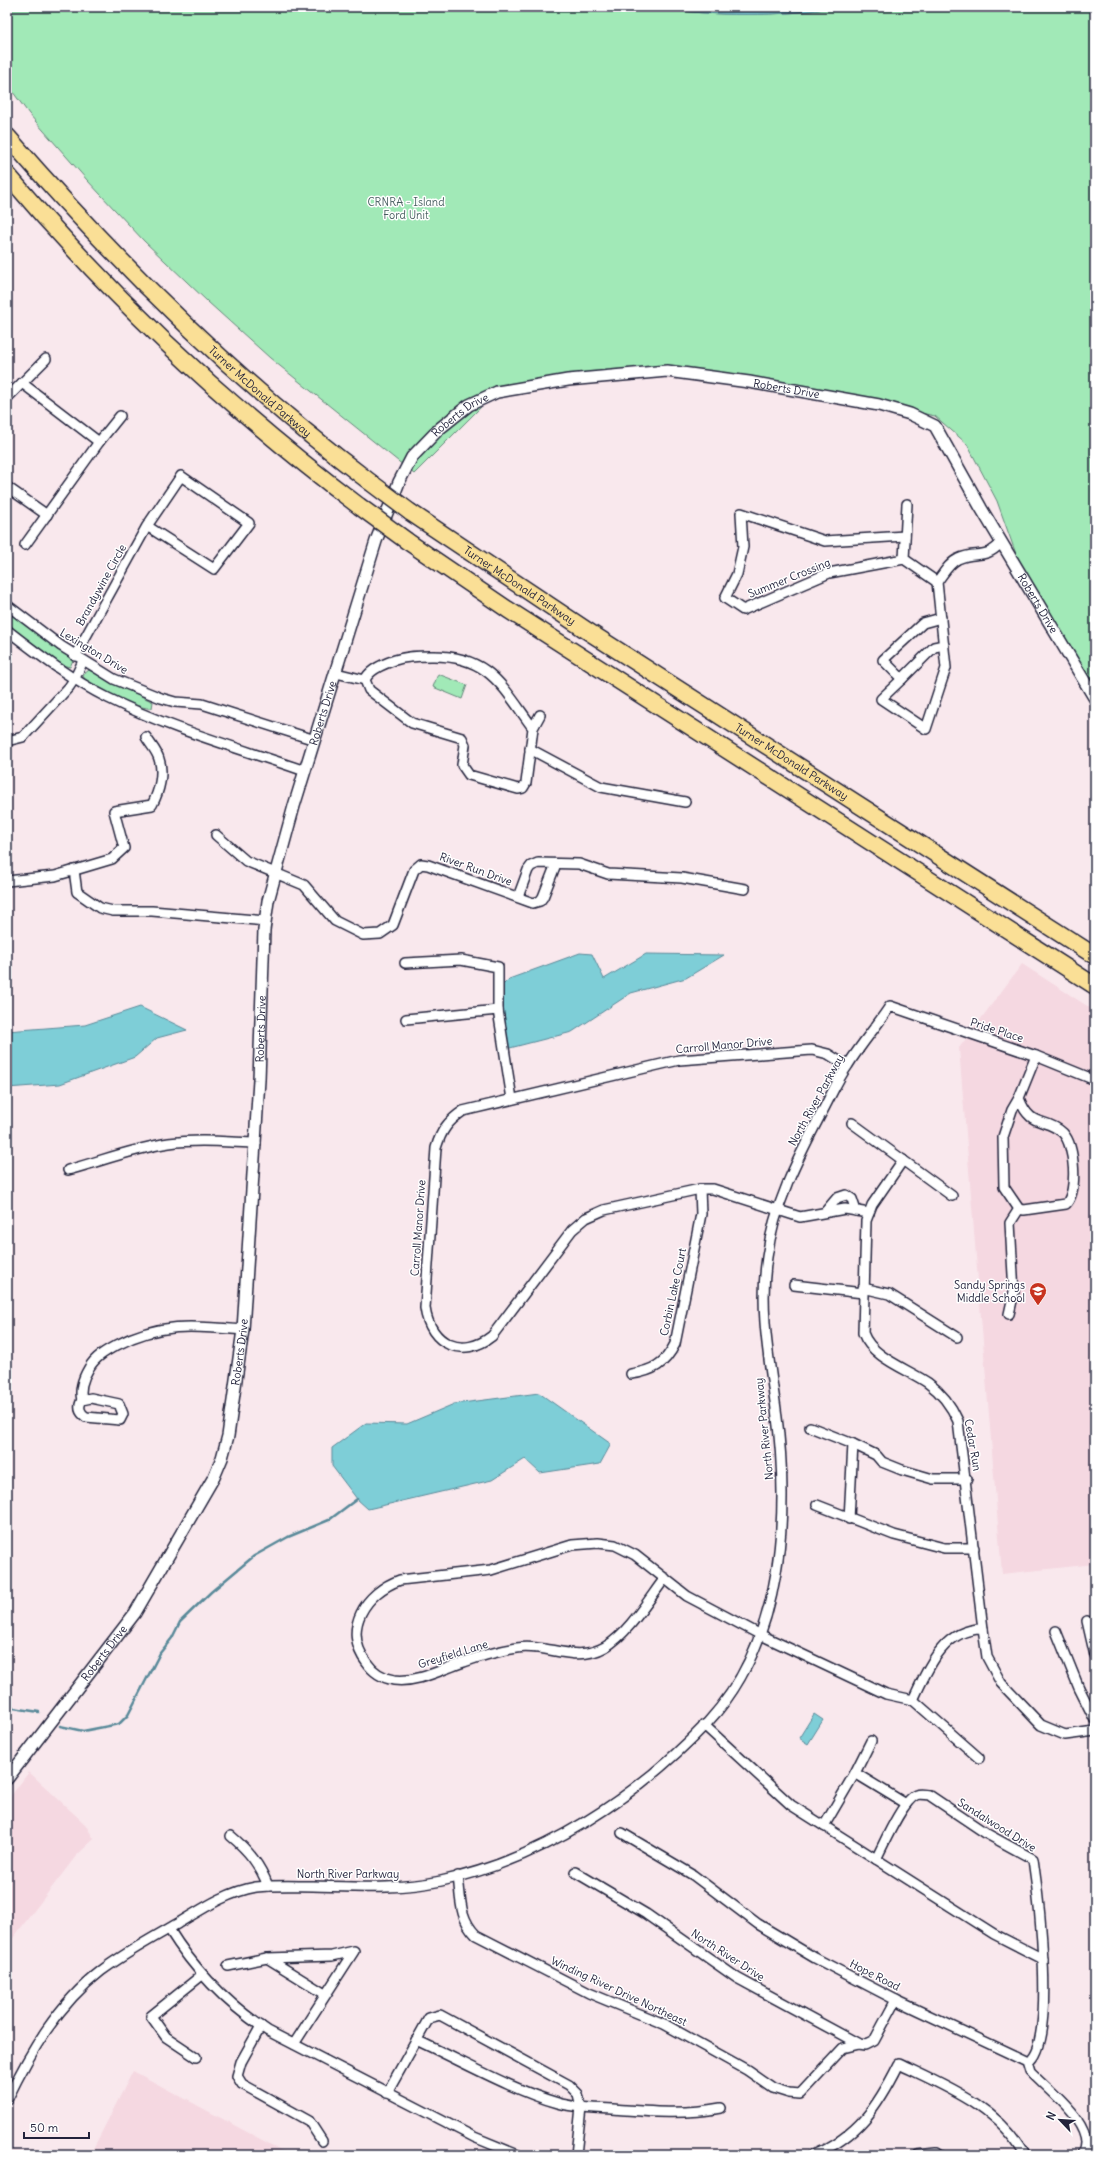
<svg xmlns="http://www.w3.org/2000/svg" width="1102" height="2162" font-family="Delius,sans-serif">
  <rect width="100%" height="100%" fill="#f9e8ed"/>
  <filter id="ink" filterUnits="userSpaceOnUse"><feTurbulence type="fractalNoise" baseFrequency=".025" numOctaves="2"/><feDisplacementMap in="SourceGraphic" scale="8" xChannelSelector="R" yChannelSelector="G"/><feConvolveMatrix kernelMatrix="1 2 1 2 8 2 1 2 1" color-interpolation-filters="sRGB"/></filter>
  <g filter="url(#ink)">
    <g fill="#f5d8e1">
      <polygon points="1022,964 1095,1011 1095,1564 1002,1574 959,1048"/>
      <polygon points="29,1772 85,1824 94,1839 76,1856 7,1946 7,1801"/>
      <polygon points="133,2071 290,2155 90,2155"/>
    </g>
    <g fill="#a1e9b7" stroke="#628679">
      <path d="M 7,7 L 654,7 C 714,17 778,17 838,7 L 1095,7 L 1095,699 L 1030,593 L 997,501 L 967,444 L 935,416 L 884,405 L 655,368 L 503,385 L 414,474 L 270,358 L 208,302 L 144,241 L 87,180 L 29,114 L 7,84 Z"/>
      <polygon points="7,610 69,657 73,660 70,667 62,665 7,624"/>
      <path d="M 89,670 L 153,702 L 152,708 C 142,711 86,686 83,676 L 84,674 Z"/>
      <polygon points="438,674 467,685 462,699 433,687"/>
    </g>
    <g fill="#7eced7" stroke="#598999">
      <path d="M 654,7 L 838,7 C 778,17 714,17 654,7 Z"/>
      <polygon points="580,953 592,954 604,979 646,954 724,955 686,978 631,993 572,1032 506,1049 500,988 509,979"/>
      <polygon points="140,1007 187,1030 157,1038 135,1057 60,1084 7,1088 7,1031 85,1025"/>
      <polygon points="539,1393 611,1444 600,1464 540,1473 525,1459 492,1480 368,1509 357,1499 332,1466 332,1448 366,1423 407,1424 454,1404"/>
      <polygon points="814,1714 823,1720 808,1744 799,1738"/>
    </g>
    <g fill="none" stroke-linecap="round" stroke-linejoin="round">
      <g stroke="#598999" stroke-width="2.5">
        <polyline points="7,1707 39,1712"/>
        <polyline points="60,1726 83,1731 119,1724 128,1715 160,1653 172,1638 180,1622 211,1592 254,1556 288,1537 329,1520 357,1499"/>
      </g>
      <defs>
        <g id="minor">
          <polyline points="22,383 99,442"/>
          <polyline points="7,398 46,359"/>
          <polyline points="7,487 47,515"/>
          <polyline points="905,536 825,541 741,513 743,547 737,574 725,598 743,610 829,573 904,559 937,582"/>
          <polyline points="25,545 99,442 120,416"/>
          <polyline points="904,559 907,504"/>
          <polyline points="7,605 61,646 114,679 161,698 175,702 202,704 315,740"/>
          <polyline points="941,618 923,623 883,660 902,679 934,647 944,645"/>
          <path d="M 7,630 C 39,655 72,680 108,698 C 170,729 239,748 305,771"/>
          <polyline points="75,656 147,526 214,569 249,523 181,476 147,526"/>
          <polyline points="336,673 365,680"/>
          <path d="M 902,679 L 881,699 L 926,729 L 946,668 L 937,582 C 943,574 949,563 958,559 C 976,550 984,561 1001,543"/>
          <path d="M 533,728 C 502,686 489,655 431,656 C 419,656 407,656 395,660 C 386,663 369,670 365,680 L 369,690 L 412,723 L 462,738 L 465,745 L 462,765 L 469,775 L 518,789 L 523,788 L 526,783 L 533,728 L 540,715"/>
          <polyline points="7,741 23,737 69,687 75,678 83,661"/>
          <polyline points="530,749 601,787 685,802"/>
          <polyline points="216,835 246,861 304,885 335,921 363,935 380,934 393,925 414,870 421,864 428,865 533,903 540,901 543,897 556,864"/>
          <polyline points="74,870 77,892 100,908 113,911 152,911 266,921"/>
          <path d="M 7,881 L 55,876 L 112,859 L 124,848 L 114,811 L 152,805 C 159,792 164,773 159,759 C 157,751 150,744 146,737"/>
          <polyline points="518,897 528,870 531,866 538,863 579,864 608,874 682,878 745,889"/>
          <polyline points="405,963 461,960 498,967 498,1010"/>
          <polyline points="406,1019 498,1010 512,1099"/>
          <path d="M 847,1066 L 828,1054 L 812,1050 L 679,1060 L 463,1111 C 448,1121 441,1131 436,1148 L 425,1308 C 430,1345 463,1359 492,1336 L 572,1230 L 586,1218 L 604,1210 L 700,1189 L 713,1189 L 800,1217 L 845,1209 L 869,1213"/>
          <path d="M 1019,1098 C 1031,1130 1045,1116 1063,1133 C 1075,1146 1078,1191 1066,1204 L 1024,1210 L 1019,1209 L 1004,1187 L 1003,1137 L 1012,1110 L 1019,1098 L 1036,1056"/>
          <polyline points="852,1123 952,1196"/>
          <path d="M 903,1160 L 872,1205 L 866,1221 L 863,1333 C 872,1358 908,1369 928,1383 C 942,1393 951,1405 958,1421 L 983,1629"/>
          <path d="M 68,1170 C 101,1161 135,1148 169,1143 C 198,1139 227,1142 256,1143"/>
          <polyline points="826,1211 837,1198 846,1195 852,1199 856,1211"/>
          <polyline points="794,1285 863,1293"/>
          <polyline points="863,1288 889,1294 957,1337"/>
          <polyline points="1009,1314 1014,1292 1010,1223 1019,1209"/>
          <path d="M 631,1374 C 653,1371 665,1364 675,1344 L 701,1214 L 700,1189"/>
          <path d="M 91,1398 L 119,1404 L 123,1414 L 120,1420 L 86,1417 C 79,1412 78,1407 82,1400 Z"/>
          <path d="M 82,1400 C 79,1389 83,1378 89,1368 C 95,1357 106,1351 117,1345 C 160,1322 196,1326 243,1330"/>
          <polyline points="810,1427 853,1444 876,1455 882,1462 902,1470 933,1479 967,1479"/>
          <polyline points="817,1505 894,1535 944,1548 974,1548"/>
          <polyline points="849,1519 853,1444"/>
          <path d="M 665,1578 C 649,1599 628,1634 605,1647 C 575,1664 547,1643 517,1648 C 499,1651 480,1656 464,1662 C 442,1669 418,1683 394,1680 C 383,1678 373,1672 367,1663 C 341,1629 366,1592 400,1580 L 491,1570 L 572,1545 L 598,1543 L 615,1545 L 635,1555 L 687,1596 L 761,1635 L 886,1694 L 913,1700 L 979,1758"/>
          <polyline points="1087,1621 1095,1656"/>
          <polyline points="1056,1631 1079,1688 1095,1720"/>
          <path d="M 913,1700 C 927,1670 943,1628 983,1629 L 987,1657 L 1001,1683 L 1041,1725 L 1065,1735 L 1095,1731"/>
          <polyline points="704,1725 791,1805 994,1934 1043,1959"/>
          <polyline points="855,1773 906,1804"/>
          <polyline points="824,1826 855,1773 871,1741"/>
          <path d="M 622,1833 L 693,1875 L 758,1924 L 815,1958 L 896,2000 L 1028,2062 L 1031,2072 C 1048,2090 1099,2128 1083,2155"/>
          <path d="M 231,1836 C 249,1851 260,1865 268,1886"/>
          <path d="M 876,1859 C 884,1844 902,1801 916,1795 C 920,1793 925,1795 929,1795 L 987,1834 L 1033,1859 C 1038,1893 1057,2043 1028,2062"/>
          <polyline points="575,1872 646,1914 737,1978 859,2044 866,2045 874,2041 896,2000"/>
          <path d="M 458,1876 C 461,1899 459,1918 476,1935 L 589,1993 L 664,2024 L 747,2070 L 773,2088 L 789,2093 L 800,2094 L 843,2048 L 859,2044"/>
          <path d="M 169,1929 C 195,1971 227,2004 268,2031 L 474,2137 L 518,2155"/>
          <polyline points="267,1958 325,1994"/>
          <polyline points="228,1966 267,1958 332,1956 354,1951 294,2044"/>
          <polyline points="261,2026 241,2062 237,2076 242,2084 309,2121 322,2141"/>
          <path d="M 416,2040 C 460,2060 512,2090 558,2103 C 575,2108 594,2108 612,2109 C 649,2112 685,2115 721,2108"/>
          <polyline points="196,2057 166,2037 151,2016 202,1975"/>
          <polyline points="387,2093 429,2018 440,2015 569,2085 578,2094 581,2107 576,2155"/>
          <path d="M 7,2100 C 30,2052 58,2004 101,1971 C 125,1953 151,1939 177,1924 C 202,1909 227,1892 256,1887 C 275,1885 294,1886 313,1886 C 356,1887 399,1890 441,1881 C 543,1859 637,1797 708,1722 C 784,1640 790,1514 776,1409 C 769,1358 759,1308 767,1257 C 774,1205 797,1160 821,1114 C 830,1098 837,1080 848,1065 C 861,1044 877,1026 890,1006 L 1036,1056 L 1095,1080"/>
          <path d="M 813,2155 C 858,2137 878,2106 899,2064 C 947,2087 998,2107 1025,2155"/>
          <polyline points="918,2155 936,2153 939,2155"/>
        </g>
        <g id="tertiary">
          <path id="s1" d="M 7,1779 L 135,1613 L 214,1477 L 222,1458 L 228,1436 L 243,1330 L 259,1080 L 264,930 L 268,901 L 294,806 L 376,541 L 399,482 L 412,457 L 439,429 L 469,405 L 497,392 L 568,380 L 667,371 L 749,382 L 879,405 L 910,414 L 935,426 L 981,508 L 1095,699"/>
        </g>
        <g id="motorway">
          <path id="s2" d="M 7,136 C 117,263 235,380 370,482"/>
          <path d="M 7,174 C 111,297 230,409 359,506"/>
          <path id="s3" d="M 410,512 L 586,630 L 1095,956"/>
          <polyline points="407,541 507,609 1095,986"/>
        </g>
      </defs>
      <use href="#minor" stroke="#22223b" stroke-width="12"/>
      <use href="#tertiary" stroke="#22223b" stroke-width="14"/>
      <use href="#motorway" stroke="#22223b" stroke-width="19"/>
      <use href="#minor" stroke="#fff" stroke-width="9"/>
      <use href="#tertiary" stroke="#fff" stroke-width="11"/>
      <use href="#motorway" stroke="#fadf96" stroke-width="16"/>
      <defs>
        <g id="motorway-bridge">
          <polyline points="370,482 410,512"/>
          <polyline points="359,506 407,541"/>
        </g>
      </defs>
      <use href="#motorway-bridge" stroke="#22223b" stroke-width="19" stroke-linecap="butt"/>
      <use href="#motorway-bridge" stroke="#fadf96" stroke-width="16"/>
    </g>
  </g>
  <defs>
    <symbol id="school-pin" viewBox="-11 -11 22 30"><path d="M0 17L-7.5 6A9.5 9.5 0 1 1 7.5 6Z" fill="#c8321e" stroke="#fff"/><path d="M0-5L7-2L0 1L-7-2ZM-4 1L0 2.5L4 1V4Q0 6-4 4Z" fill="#fff"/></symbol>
  </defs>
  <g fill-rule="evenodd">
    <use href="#school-pin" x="1028" y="1281" width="20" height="27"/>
  </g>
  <g text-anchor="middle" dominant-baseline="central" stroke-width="3" stroke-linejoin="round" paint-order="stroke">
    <g font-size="11" fill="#485e60" stroke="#fff">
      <text x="406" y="202">CRNRA - Island<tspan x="406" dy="13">Ford Unit</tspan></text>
    </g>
    <g font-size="11" fill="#22223b" stroke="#fff">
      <text stroke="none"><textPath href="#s1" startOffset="1815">Roberts Drive</textPath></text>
      <text stroke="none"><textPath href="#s2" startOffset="360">Turner McDonald Parkway</textPath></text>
      <text stroke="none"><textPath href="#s1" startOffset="1479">Roberts Drive</textPath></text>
      <text transform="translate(789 578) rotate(-22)">Summer Crossing</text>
      <text transform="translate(101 585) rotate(-61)">Brandywine Circle</text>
      <text stroke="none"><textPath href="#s3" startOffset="132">Turner McDonald Parkway</textPath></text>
      <text stroke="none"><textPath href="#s1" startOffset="2174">Roberts Drive</textPath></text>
      <text transform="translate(94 651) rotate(31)">Lexington Drive</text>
      <text stroke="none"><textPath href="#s1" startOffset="1143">Roberts Drive</textPath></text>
      <text stroke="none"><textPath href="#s3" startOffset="456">Turner McDonald Parkway</textPath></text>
      <text transform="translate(476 869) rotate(20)">River Run Drive</text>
      <text stroke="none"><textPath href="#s1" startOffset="819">Roberts Drive</textPath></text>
      <text transform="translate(997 1030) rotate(18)">Pride Place</text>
      <text transform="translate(724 1045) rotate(-5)">Carroll Manor Drive</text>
      <text transform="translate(816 1100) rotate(-61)">North River Parkway</text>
      <text transform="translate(418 1228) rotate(-86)">Carroll Manor Drive</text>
      <text transform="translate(673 1292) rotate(-78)">Corbin Lake Court</text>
      <text stroke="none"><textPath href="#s1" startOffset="495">Roberts Drive</textPath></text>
      <text transform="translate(764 1429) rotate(-96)">North River Parkway</text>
      <text transform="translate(973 1445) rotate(80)">Cedar Run</text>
      <text stroke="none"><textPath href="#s1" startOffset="159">Roberts Drive</textPath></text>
      <text transform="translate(453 1654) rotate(-17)">Greyfield Lane</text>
      <text transform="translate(997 1825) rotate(32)">Sandalwood Drive</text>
      <text x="348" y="1874">North River Parkway</text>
      <text transform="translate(728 1955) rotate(33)">North River Drive</text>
      <text transform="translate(875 1975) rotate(27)">Hope Road</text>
      <text transform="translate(619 1991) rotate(25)">Winding River Drive Northeast</text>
    </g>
    <g font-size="11" fill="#22223b" stroke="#fff" text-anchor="end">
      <text x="1025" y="1285">Sandy Springs<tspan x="1025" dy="13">Middle School</tspan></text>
    </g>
  </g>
  <rect width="1102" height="2162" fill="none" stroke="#fff" stroke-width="24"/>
  <rect x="12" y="12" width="1078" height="2138" fill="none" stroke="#22223b" stroke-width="1.5" filter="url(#ink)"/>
  <g transform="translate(1060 2120) rotate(295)" stroke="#ffffff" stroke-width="3" paint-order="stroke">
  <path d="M0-3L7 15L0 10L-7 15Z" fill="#22223b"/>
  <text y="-6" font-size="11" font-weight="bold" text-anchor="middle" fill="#22223b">N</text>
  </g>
  <path d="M24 2132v6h65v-6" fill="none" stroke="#22223b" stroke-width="2"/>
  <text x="30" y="2132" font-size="12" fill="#22223b" stroke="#ffffff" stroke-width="3" paint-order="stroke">50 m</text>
</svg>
